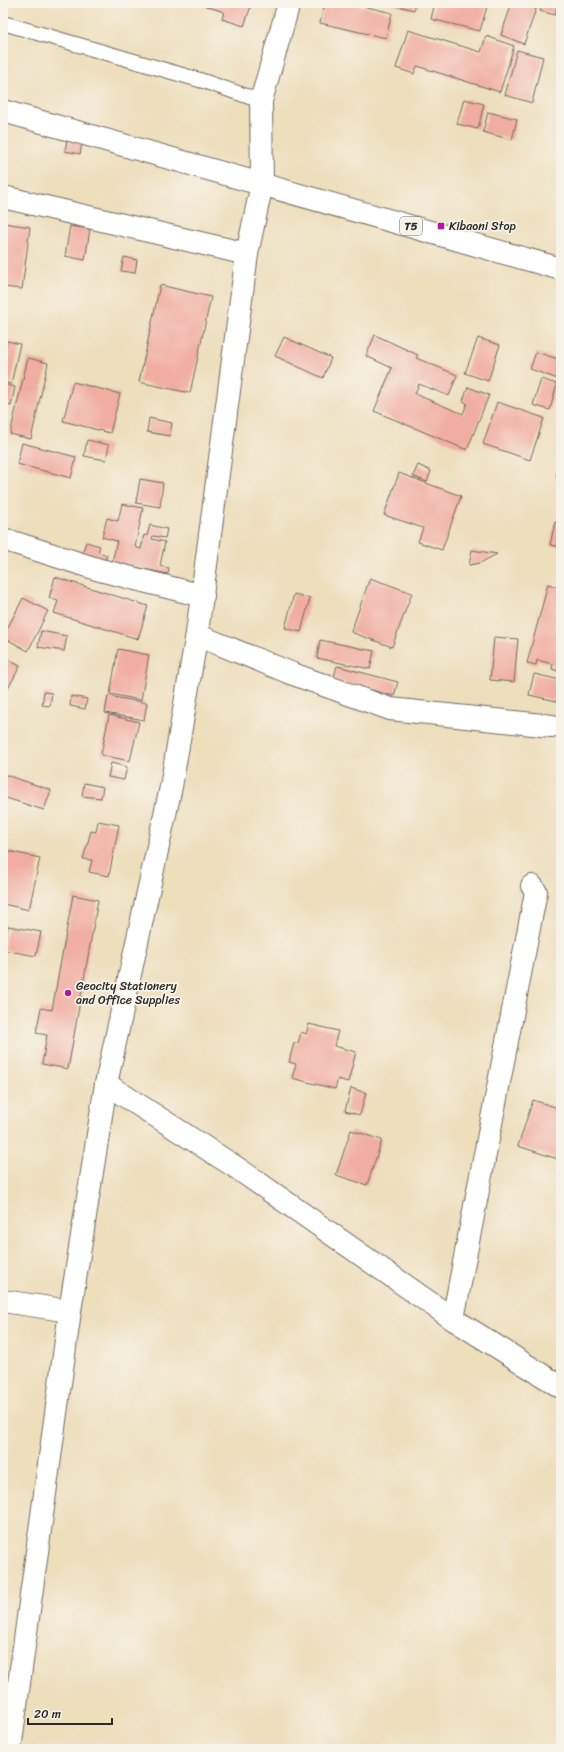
<svg xmlns="http://www.w3.org/2000/svg" width="564" height="1752" font-family="Sriracha,sans-serif">
  <rect width="100%" height="100%" fill="#f7f3e8"/>
  <filter id="ink" filterUnits="userSpaceOnUse"><feTurbulence type="fractalNoise" baseFrequency=".025" numOctaves="2"/><feDisplacementMap in="SourceGraphic" scale="8" xChannelSelector="R" yChannelSelector="G"/><feConvolveMatrix kernelMatrix="1 2 1 2 8 2 1 2 1" color-interpolation-filters="sRGB"/></filter>
  <filter id="wash" filterUnits="userSpaceOnUse"><feTurbulence type="fractalNoise" baseFrequency=".012" numOctaves="4" result="noise"/><feDisplacementMap in="SourceGraphic" scale="16" xChannelSelector="R" yChannelSelector="G"/><feGaussianBlur stdDeviation="0.9" result="paint"/><feColorMatrix in="noise" values="0 0 0 0 0 0 0 0 0 0 0 0 0 0 0 0 0 1.4 0 .05"/><feComposite in="paint" operator="in"/></filter>
  <g filter="url(#wash)">
    <rect width="100%" height="100%" fill="#eddebc"/>
    <g id="blocks">
      <g fill="#f1ada1">
        <polygon points="197,3 252,3 244,26 222,19 224,12"/>
        <polygon points="325,3 350,3 392,13 386,38 320,23"/>
        <polygon points="386,3 416,3 414,10"/>
        <polygon points="435,3 488,3 480,31 431,19"/>
        <polygon points="512,3 538,3 524,44 501,35"/>
        <polygon points="542,3 558,3 555,15 540,11"/>
        <polygon points="408,30 481,52 486,36 514,46 500,92 417,66 414,74 396,68"/>
        <polygon points="517,50 543,57 532,103 505,95"/>
        <polygon points="464,99 484,104 478,129 457,124"/>
        <polygon points="488,112 517,119 512,140 483,132"/>
        <polygon points="67,140 82,143 80,154 65,151"/>
        <polygon points="3,223 30,227 22,289 3,287"/>
        <polygon points="70,226 90,229 85,260 65,256"/>
        <polygon points="124,257 137,260 135,273 121,271"/>
        <polygon points="160,285 211,297 190,393 139,382"/>
        <polygon points="375,335 418,355 416,358 457,375 449,396 419,384 415,394 463,414 467,403 463,401 468,387 489,395 467,450 374,411 392,368 366,356"/>
        <polygon points="284,337 331,358 323,378 275,356"/>
        <polygon points="478,338 500,345 488,381 465,373"/>
        <polygon points="7,341 20,344 11,384 3,382 3,359"/>
        <polygon points="536,352 561,360 561,370 558,379 530,369"/>
        <polygon points="28,358 48,363 31,439 10,434"/>
        <polygon points="541,379 557,384 550,410 533,405"/>
        <polygon points="73,382 120,394 110,433 63,421"/>
        <polygon points="3,384 15,387 11,406 3,404"/>
        <polygon points="497,402 544,418 530,460 483,444"/>
        <polygon points="149,418 172,423 170,436 147,432"/>
        <polygon points="87,440 109,445 106,460 84,456"/>
        <polygon points="22,443 76,457 71,478 17,464"/>
        <polygon points="559,461 561,461 561,478 556,477"/>
        <polygon points="418,465 431,471 427,482 413,476"/>
        <polygon points="399,473 461,496 442,550 418,542 423,528 384,515"/>
        <polygon points="140,479 163,483 160,507 136,503"/>
        <polygon points="122,504 143,508 135,547 141,549 144,535 147,536 150,525 167,529 165,538 153,536 152,539 165,542 160,566 169,568 168,574 125,565 124,569 111,566 117,541 102,537 107,518 118,521"/>
        <polygon points="555,522 561,523 561,547 550,545"/>
        <polygon points="86,542 100,546 98,552 107,555 103,565 81,557"/>
        <polygon points="472,550 497,554 480,563 469,565"/>
        <polygon points="55,577 148,606 138,639 54,613 58,601 49,598"/>
        <polygon points="370,578 412,593 392,647 351,632"/>
        <polygon points="548,584 561,588 561,672 552,669 553,664 537,660 536,665 527,663"/>
        <polygon points="294,594 310,598 301,632 285,628"/>
        <polygon points="23,598 48,611 28,651 3,637"/>
        <polygon points="41,631 67,636 64,651 38,647"/>
        <polygon points="494,637 518,639 514,682 490,680"/>
        <polygon points="320,640 374,651 370,669 317,658"/>
        <polygon points="118,649 149,655 141,700 110,694"/>
        <polygon points="3,657 20,666 3,698"/>
        <polygon points="337,666 398,682 394,696 333,680"/>
        <polygon points="534,674 561,680 561,702 529,695"/>
        <polygon points="44,692 52,693 50,706 42,705"/>
        <polygon points="71,696 87,699 85,709 70,706"/>
        <polygon points="108,696 147,703 144,720 105,713"/>
        <polygon points="109,715 139,722 130,761 101,755"/>
        <polygon points="111,763 127,767 124,780 108,777"/>
        <polygon points="3,774 51,790 44,810 3,797"/>
        <polygon points="84,783 103,787 101,798 82,796"/>
        <polygon points="98,821 119,825 109,876 89,872 92,860 83,859 91,831 96,832"/>
        <polygon points="8,851 40,858 29,910 3,904 3,876"/>
        <polygon points="73,895 98,900 68,1069 42,1064 47,1035 36,1033 41,1008 52,1010"/>
        <polygon points="8,926 41,932 36,956 3,950"/>
        <polygon points="309,1024 338,1031 334,1046 356,1052 348,1082 338,1079 335,1089 292,1078 296,1064 289,1062 294,1043 298,1043 301,1032 306,1034"/>
        <polygon points="351,1088 366,1093 360,1115 345,1111"/>
        <polygon points="533,1100 561,1109 561,1160 518,1146"/>
        <polygon points="351,1130 382,1140 367,1185 336,1175"/>
      </g>
    </g>
  </g>
  <g filter="url(#ink)">
    <use href="#blocks" fill-opacity="0" stroke="#6f6a5e" stroke-width="1"/>
    <g fill="none" stroke-linecap="round" stroke-linejoin="round">
      <defs>
        <polyline id="service" points="3,23 203,81 261,101"/>
        <g id="minor">
          <polyline points="3,197 247,254"/>
          <polyline points="3,539 100,570 203,596"/>
          <polyline points="197,635 293,674 390,709 552,726"/>
          <polyline points="106,1084 237,1168 453,1319 561,1387"/>
          <polyline points="3,1301 70,1311"/>
          <polyline points="453,1319 536,892 532,886"/>
          <polyline points="10,1749 70,1311 106,1084 171,787 197,633 247,254 262,184 261,101 289,3"/>
        </g>
        <polyline id="trunk" points="3,111 561,269"/>
      </defs>
      <use href="#service" stroke="#6f6a5e" stroke-width="16"/>
      <use href="#minor" stroke="#6f6a5e" stroke-width="24"/>
      <use href="#trunk" stroke="#6f6a5e" stroke-width="24"/>
      <use href="#service" stroke="#fff" stroke-width="14"/>
      <use href="#minor" stroke="#fff" stroke-width="22"/>
      <use href="#trunk" stroke="#fff" stroke-width="22"/>
    </g>
  </g>
  <g fill="#b5179e" stroke="#f7f3e8" stroke-width="1.5">
    <rect x="437" y="222" width="8" height="8" rx="2"/>
    <circle cx="68" cy="993" r="4"/>
  </g>
  <g text-anchor="middle" dominant-baseline="central" stroke-width="3.5" stroke-linejoin="round" paint-order="stroke">
    <rect fill="#f7f3e8" stroke="#686764" stroke-width="1" x="400" y="217" width="22" height="18" rx="3"/>
    <g font-size="11" font-weight="bold" fill="#2b2b2b">
      <text x="411" y="226">T5</text>
    </g>
    <g font-size="12" fill="#2b2b2b" stroke="#f7f3e8" text-anchor="start">
      <text x="449" y="226">Kibaoni Stop</text>
      <text x="76" y="986">Geocity Stationery<tspan x="76" dy="14">and Office Supplies</tspan></text>
    </g>
  </g>
  <rect width="564" height="1752" fill="none" stroke="#f7f3e8" stroke-width="16"/>
  <path d="M28 1718v6h84v-6" fill="none" stroke="#2b2b2b" stroke-width="2"/>
  <text x="34" y="1718" font-size="12" fill="#2b2b2b" stroke="#f7f3e8" stroke-width="3" paint-order="stroke">20 m</text>
</svg>
